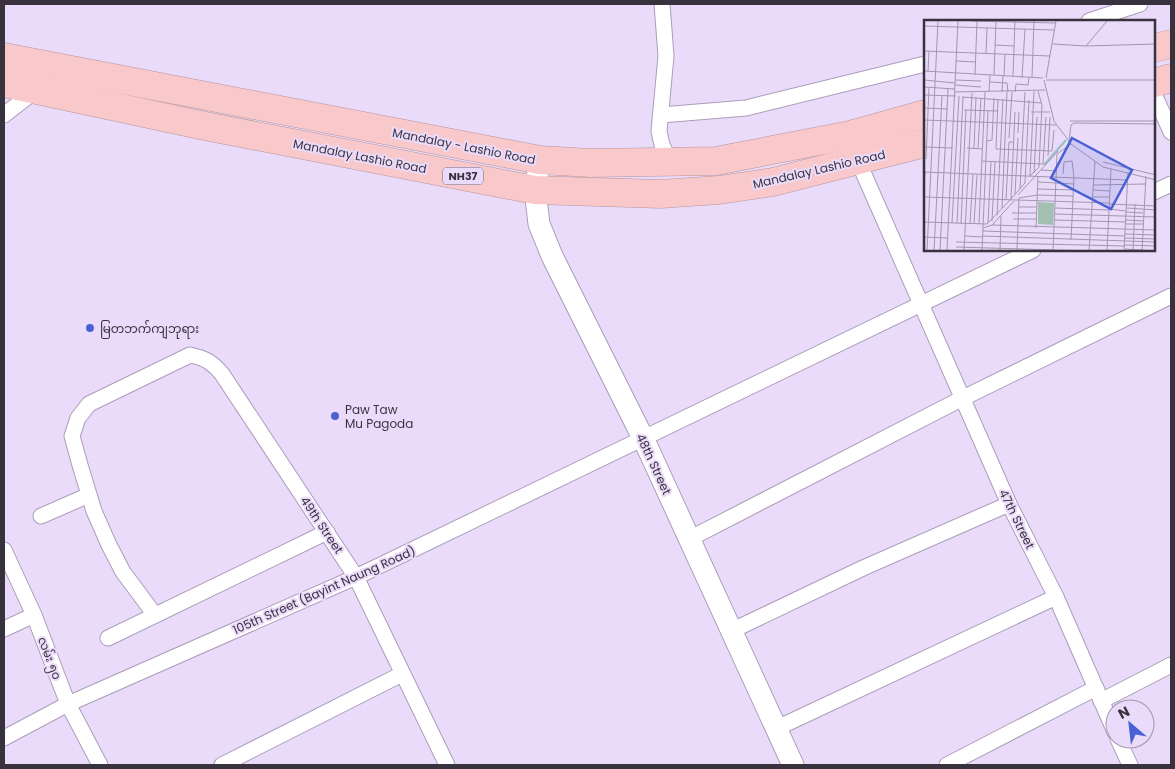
<svg xmlns="http://www.w3.org/2000/svg" width="1175" height="769" font-family="Poppins,'Noto Sans Myanmar',sans-serif">
  <rect width="100%" height="100%" fill="#eadbfa"/>
  <g fill="none" stroke-linecap="round" stroke-linejoin="round">
    <defs>
      <g id="street">
        <polyline points="662,4 666,56 659,131 662,145 671,163"/>
        <polyline points="1089,21 1140,4"/>
        <polyline points="1154,94 1171,132"/>
        <polyline points="4,115 35,91"/>
        <polyline points="661,115 746,108 925,64"/>
        <polyline points="855,154 1009,504 1056,597 1115,732"/>
        <polyline points="1154,192 1171,184"/>
        <polyline points="41,516 89,495"/>
        <polyline points="689,539 961,399 1171,296"/>
        <polyline points="4,550 34,615 68,704 100,765"/>
        <path d="M 155,615 L 123,572 L 109,545 L 94,511 L 80,465 L 72,436 L 78,418 L 89,404 L 190,355 C 205,358 212,362 222,374 L 356,577 L 447,765"/>
        <polyline points="4,629 34,615"/>
        <polyline points="731,631 863,568 1009,504"/>
        <polyline points="108,638 327,532"/>
        <polyline points="1101,701 1171,665"/>
        <polyline points="775,729 1056,597"/>
        <polyline points="4,738 68,704 356,577 1033,250"/>
        <polyline points="1118,739 1130,765"/>
        <polyline points="222,765 402,674"/>
        <polyline points="947,765 1096,688"/>
      </g>
      <polyline id="secondary" points="540,160 535,190 539,224 552,256 644,440 793,765"/>
      <g id="highway">
        <polyline points="1154,48 1171,44"/>
        <polyline points="4,57 540,160 591,163 716,161 850,135 925,114"/>
        <polyline points="4,83 205,126 535,190 660,194 719,190 773,182 925,143"/>
        <polyline points="1154,83 1171,78"/>
      </g>
    </defs>
    <use href="#street" stroke="#ab9dba" stroke-width="17"/>
    <use href="#secondary" stroke="#ab9dba" stroke-width="23"/>
    <use href="#highway" stroke="#b5949a" stroke-width="29"/>
    <use href="#street" stroke="#fff" stroke-width="15"/>
    <use href="#secondary" stroke="#fff" stroke-width="21"/>
    <use href="#highway" stroke="#f8c8cb" stroke-width="28"/>
  </g>
  <g fill="#4861d5" stroke="#eadbfa" stroke-width="2">
    <circle cx="90" cy="328" r="5"/>
    <circle cx="335" cy="416" r="5"/>
  </g>
  <g text-anchor="middle" dominant-baseline="central" stroke-width="4" stroke-linejoin="round" paint-order="stroke">
    <rect fill="#eadbfa" stroke="#6d6576" stroke-width="1" x="443" y="167.5" width="40" height="17" rx="4"/>
    <g font-size="11" font-weight="bold" fill="#38323e">
      <text x="463" y="176">NH37</text>
    </g>
    <g font-size="12" fill="#38323e" stroke="#eadbfa">
      <text transform="translate(464 146) rotate(11)">Mandalay - Lashio Road</text>
      <text transform="translate(360 156) rotate(11)">Mandalay Lashio Road</text>
      <text transform="translate(819 169) rotate(-13)">Mandalay Lashio Road</text>
      <text transform="translate(654 464) rotate(65)">48th Street</text>
      <text transform="translate(1017 519) rotate(64)">47th Street</text>
      <text transform="translate(322 525) rotate(56)">49th Street</text>
      <text transform="translate(324 590) rotate(-24)">105th Street (Bayint Naung Road)</text>
      <text transform="translate(50 658) rotate(69)">လမ်း ၅၀</text>
    </g>
    <g font-size="12" fill="#38323e" stroke="#eadbfa" text-anchor="start">
      <text x="100" y="328">မြတဘက်ကျဘုရား</text>
      <text x="345" y="409">Paw Taw<tspan x="345" dy="14">Mu Pagoda</tspan></text>
    </g>
  </g>
  <g transform="translate(924 20)">
    <rect width="231" height="231" fill="#eadbfa"/>
    <path d="M 114,182 L 130,183 L 129,205 L 114,204 Z" fill="#a1c0b0"/>
    <path fill="none" stroke="#9dc0cb" stroke-width="2.5" d="M 120,145 L 142,120"/>
    <path fill="none" stroke="#a397af" stroke-width="1" d="M 47,1 L 131,3M 0,6 L 130,10M 129,24 L 162,26 L 183,1M 71,25 L 90,26M 162,26 L 232,24M 0,31 L 126,36M 62,34 L 63,8M 32,41 L 52,42M 0,51 L 119,58M 4,51 L 5,31M 51,55 L 53,1M 70,55 L 72,1M 80,56 L 81,34M 89,56 L 91,1M 98,58 L 101,9M 108,58 L 110,1M 122,58 L 132,1M 0,60 L 31,63M 31,60 L 57,61M 120,60 L 130,101 L 147,124 L 179,147 L 232,160M 122,60 L 232,60M 66,62 L 83,63 L 84,72M 31,65 L 57,67M 0,67 L 31,69M 31,72 L 121,70M 65,72 L 66,55M 78,72 L 79,56M 91,72 L 92,64 L 104,65 L 105,57M 0,75 L 32,76M 38,77 L 118,83M 74,79 L 72,129 L 128,131 L 130,110M 0,88 L 24,89M 40,90 L 74,91M 107,92 L 126,92M 0,100 L 132,105M 146,101 L 232,101M 94,113 L 95,92M 85,118 L 88,72M 63,121 L 68,120 L 70,78M 145,121 L 147,105 L 150,103 L 232,104M 1,127 L 29,128M 43,128 L 59,129M 50,128 L 52,77M 54,128 L 57,78M 124,136 L 126,97M 2,139 L 5,68M 58,141 L 119,144 L 122,97M 179,142 L 232,155M 117,150 L 133,151M 0,152 L 204,160M 110,153 L 113,97M 139,154 L 140,142 L 148,141 L 150,157 L 147,220M 106,156 L 115,147 L 118,85 L 114,71M 106,156 L 110,71M 114,162 L 150,164M 169,165 L 222,164M 96,169 L 101,72M 114,169 L 150,170M 0,170 L 1,152M 169,170 L 186,171M 91,174 L 94,118M 94,175 L 134,131M 113,175 L 149,176M 0,177 L 185,183M 168,177 L 186,177M 87,179 L 101,163 L 105,80M 82,180 L 85,122 L 90,122M 185,184 L 232,186M 94,187 L 113,187M 78,188 L 83,72M 131,188 L 185,190M 203,188 L 232,190M 185,189 L 202,191M 202,192 L 219,193M 88,193 L 112,193M 131,194 L 232,197M 73,195 L 79,79M 89,199 L 112,199M 130,200 L 202,202M 202,200 L 219,201M 68,201 L 71,142M 0,202 L 63,204 L 87,179 L 91,92M 28,203 L 35,76M 33,203 L 39,77M 64,203 L 67,142M 37,204 L 42,90M 46,204 L 49,154M 50,204 L 53,155M 55,204 L 61,72M 202,204 L 219,204M 68,205 L 232,210M 59,208 L 68,205 L 90,181M 112,208 L 114,156M 59,211 L 201,216M 201,214 L 232,215M 41,216 L 58,217M 58,216 L 232,222M 0,217 L 23,218M 201,218 L 232,219M 32,222 L 201,226M 201,225 L 232,226M 32,227 L 166,231M 201,229 L 232,231M 93,230 L 95,178 L 113,175M 129,230 L 133,134 L 147,124M 3,231 L 14,1M 10,231 L 18,76M 16,231 L 24,69M 23,231 L 34,1M 40,231 L 48,73M 58,231 L 64,91M 76,231 L 77,196M 165,231 L 171,141M 183,231 L 187,149M 200,231 L 204,152M 209,231 L 211,184M 218,231 L 222,156"/>
    <path fill="#4861d5" fill-opacity="0.15" stroke="#4861d5" stroke-width="2.5" d="M 148,118 L 208,150 L 187,189 L 127,158 Z"/>
    <rect width="231" height="231" fill="none" stroke="#38323e" stroke-width="2.5"/>
  </g>
  <rect width="1175" height="769" fill="none" stroke="#38323e" stroke-width="10"/>
  <g transform="translate(1130 724) rotate(332)"><circle r="24" fill="#eadbfa" stroke="#a397af"/>
  <path d="M0-4L9 19L0 12L-9 19Z" fill="#4861d5"/>
  <text y="-8" font-size="14" font-weight="bold" text-anchor="middle" fill="#38323e">N</text>
  </g>
</svg>
